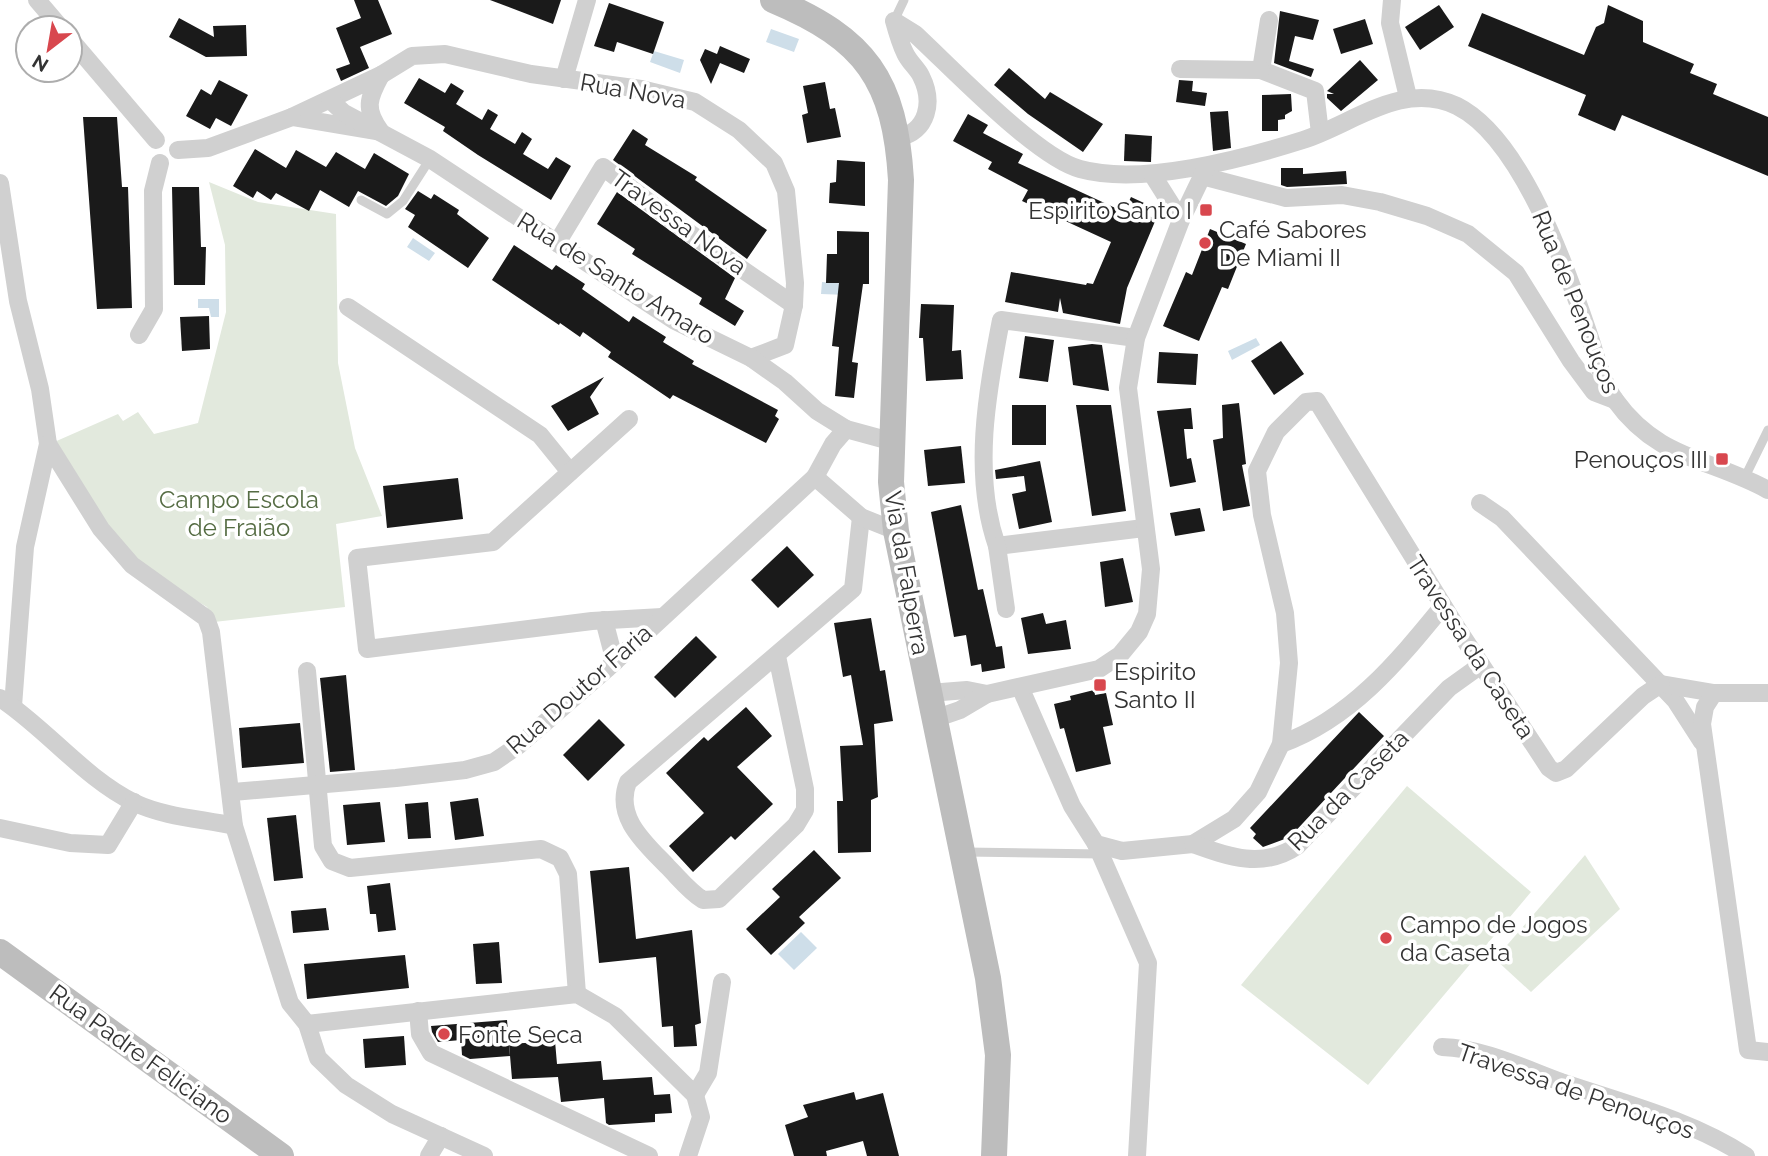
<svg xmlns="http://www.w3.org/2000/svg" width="1768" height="1156" font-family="Raleway,sans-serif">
  <rect width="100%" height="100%" fill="#fff"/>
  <g fill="#e2e9dd">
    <polygon points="209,182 258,202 336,214 338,363 355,448 382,516 336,524 345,607 214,622 207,607 135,564 52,443 118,414 123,421 138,412 154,434 198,423 226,312 225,245"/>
    <polygon points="1407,786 1531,892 1368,1085 1241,985"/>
    <polygon points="1585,855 1620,909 1531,992 1495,959"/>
  </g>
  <g fill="#cedee9">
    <polygon points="771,29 799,39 794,52 766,42"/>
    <polygon points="654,51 684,60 680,73 650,62"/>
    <polygon points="413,238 435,253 429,261 407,247"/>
    <polygon points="822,282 849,284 848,295 821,294"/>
    <polygon points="198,299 219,299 219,317 211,317 209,308 198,308"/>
    <polygon points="1256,338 1260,345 1232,360 1228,351"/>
    <polygon points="801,932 817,948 794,970 778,954"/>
  </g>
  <g fill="#1a1a1a">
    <polygon points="354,0 378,0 392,34 360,47 369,68 341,81 336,69 350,64 336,28 361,18"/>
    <polygon points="490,0 561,0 553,24"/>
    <polygon points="609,3 664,22 653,54 617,42 614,52 594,46"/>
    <polygon points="1439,5 1454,27 1420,50 1405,27"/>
    <polygon points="1608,5 1643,21 1643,42 1694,64 1690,73 1717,84 1713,94 1768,117 1768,176 1622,115 1615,131 1578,115 1586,95 1468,46 1482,13 1584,55 1596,27 1604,23"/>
    <polygon points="1280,11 1319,20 1313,40 1295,36 1289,61 1314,69 1311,77 1274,63"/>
    <polygon points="179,18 214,37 213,26 246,25 247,56 206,57 169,37"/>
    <polygon points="1365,19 1373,44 1341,54 1333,29"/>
    <polygon points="720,46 750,59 744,73 720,63 711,84 700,60 705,49 717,54"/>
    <polygon points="1360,60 1378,80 1341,111 1327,98 1327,94 1334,94 1327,91"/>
    <polygon points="1009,68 1045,99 1050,92 1103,124 1083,152 1028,114 994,85"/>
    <polygon points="419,78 445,93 451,83 464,91 456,104 482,120 488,109 498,115 490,129 515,144 522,132 532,139 523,154 548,169 556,157 571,166 551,200 478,155 443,131 445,127 404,103"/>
    <polygon points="219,80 248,95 231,126 216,118 210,129 186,116 201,89 211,95"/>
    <polygon points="1179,80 1193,81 1192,91 1207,93 1205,106 1176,102"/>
    <polygon points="825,82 830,109 835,108 841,137 807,143 802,115 808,113 803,86"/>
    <polygon points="1291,94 1292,111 1285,115 1285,119 1278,120 1278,131 1262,131 1262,95"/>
    <polygon points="1228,111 1231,148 1213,151 1210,112"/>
    <polygon points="968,114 988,125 983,133 1023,154 1018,163 1124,212 1131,197 1144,203 1140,212 1156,219 1127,288 1120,324 1063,313 1060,298 1058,312 1005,302 1011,272 1086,285 1087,283 1093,284 1111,242 1022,201 1028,190 988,169 992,162 953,141"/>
    <polygon points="83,117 117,117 122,187 128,187 132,308 97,309"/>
    <polygon points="633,129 648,139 645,145 697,177 695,180 767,230 747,259 613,160"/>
    <polygon points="1125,134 1152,136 1151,162 1124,161"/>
    <polygon points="255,149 286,168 296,150 326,167 336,152 365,169 374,153 409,174 398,196 386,206 358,191 349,207 320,190 309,211 276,193 271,200 257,191 253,198 233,186"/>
    <polygon points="837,160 865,162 865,206 829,203 830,183 836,182"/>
    <polygon points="1281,168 1303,168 1303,174 1346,171 1347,184 1287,187 1281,185"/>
    <polygon points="172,187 199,187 201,247 206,247 205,285 174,285"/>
    <polygon points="418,191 431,199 434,194 459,210 457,214 489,238 468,268 408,227 415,215 405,209"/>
    <polygon points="617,192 735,278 725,299 744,311 735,326 699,304 702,298 632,254 635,249 597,224"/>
    <polygon points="1210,229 1246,244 1228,289 1222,287 1199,341 1163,326 1186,272 1192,275"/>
    <polygon points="837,231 869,232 869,284 863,284 852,362 858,363 854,398 835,396 839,347 832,346 839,283 826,283 827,254 837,254"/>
    <polygon points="514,245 552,270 556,265 585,284 582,289 629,322 633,316 666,337 663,342 694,361 692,364 778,410 775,416 779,419 766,443 673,395 670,399 608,357 611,352 583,332 580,337 560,323 559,325 492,280"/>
    <polygon points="921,304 954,305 952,351 961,350 963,379 926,381 923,338 919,338"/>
    <polygon points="209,316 210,349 182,351 180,317"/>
    <polygon points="1025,336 1054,340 1048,382 1019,378"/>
    <polygon points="1281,341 1304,374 1274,395 1251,361"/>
    <polygon points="1092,344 1102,345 1109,391 1073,385 1068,347"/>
    <polygon points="1159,352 1198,354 1196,385 1157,383"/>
    <polygon points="604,377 590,397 599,414 568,431 551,406"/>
    <polygon points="1239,403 1246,464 1242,465 1250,506 1223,511 1213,440 1223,438 1222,405"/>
    <rect x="1012" y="405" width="34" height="40"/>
    <polygon points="1076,405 1111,405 1126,511 1092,516"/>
    <polygon points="1191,408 1193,429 1184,429 1187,459 1191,458 1196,482 1170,487 1157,411"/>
    <polygon points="961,446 965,483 928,486 924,450"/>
    <polygon points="1040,461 1052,522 1019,529 1012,494 1026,491 1024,476 996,479 995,470"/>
    <polygon points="458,478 463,519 387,528 383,486"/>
    <polygon points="961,505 978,590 983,589 996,647 1002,646 1005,668 982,672 981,664 971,666 966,635 954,637 931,512"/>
    <polygon points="1200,508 1205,531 1175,536 1170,513"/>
    <polygon points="787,546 814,575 778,608 751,580"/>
    <polygon points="1123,558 1133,602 1105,607 1100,562"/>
    <polygon points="1043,613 1046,624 1066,620 1071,649 1028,654 1021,618"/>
    <polygon points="871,618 880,671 885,670 893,721 874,724 878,797 871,800 871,852 838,853 837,801 843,801 840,746 863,745 851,675 843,677 834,623"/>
    <polygon points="696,636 717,657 675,698 654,677"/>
    <polygon points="346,675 355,770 330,772 320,678"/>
    <polygon points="1094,690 1095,695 1106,693 1113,725 1103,727 1111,764 1076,772 1064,728 1060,729 1054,704 1071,700 1070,696"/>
    <polygon points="746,707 772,736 737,767 773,804 735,840 731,836 693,872 669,846 704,813 666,773 704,737 708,741"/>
    <polygon points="1359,712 1384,736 1290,837 1263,847 1253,838 1256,834 1250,828"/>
    <polygon points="599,719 625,745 588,781 563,755"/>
    <polygon points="300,723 304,763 242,768 239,728"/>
    <polygon points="478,798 484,836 455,840 450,802"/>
    <polygon points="380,802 385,842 347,845 343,805"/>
    <polygon points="428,802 431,838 408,839 405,804"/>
    <polygon points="296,815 303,878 274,881 267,818"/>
    <polygon points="814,850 841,878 799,917 805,923 771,955 746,929 780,897 772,889"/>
    <polygon points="629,867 636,939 692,930 701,1023 695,1025 697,1046 674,1047 673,1026 662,1027 656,957 599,963 590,871"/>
    <polygon points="390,883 396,930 378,932 376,914 370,914 367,886"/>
    <polygon points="326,908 329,930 293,933 291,911"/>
    <polygon points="499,942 502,983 476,984 473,944"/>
    <polygon points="405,955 409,988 307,999 304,964"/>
    <polygon points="507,1020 510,1056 470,1059 462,1055 461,1040 438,1042 432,1032 431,1026"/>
    <polygon points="404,1036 406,1065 365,1068 363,1039"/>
    <polygon points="555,1041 557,1064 601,1061 603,1080 652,1077 654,1095 670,1094 672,1113 655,1114 655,1122 609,1125 606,1123 604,1098 561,1102 558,1077 512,1079 509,1044"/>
    <polygon points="854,1092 856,1100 883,1093 899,1156 867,1156 863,1141 826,1151 827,1156 794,1156 785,1125 808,1117 803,1105"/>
  </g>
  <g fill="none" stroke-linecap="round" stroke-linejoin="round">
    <g stroke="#d0d0d0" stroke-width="9">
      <polyline points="894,21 904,0"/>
      <polyline points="361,200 387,214 403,201 430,159"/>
      <polyline points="1745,477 1768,430"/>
      <polyline points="966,852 1101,854"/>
    </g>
    <g stroke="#d0d0d0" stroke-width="18">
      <polyline points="37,0 61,28"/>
      <polyline points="1392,0 1390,23 1408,97"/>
      <polyline points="1269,20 1261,70 1315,91 1320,133"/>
      <polyline points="70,39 156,140"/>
      <polyline points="1180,69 1261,70"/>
      <polyline points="381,75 412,56 445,54 531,74 641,89 695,102 739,130 774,163 786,191 795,283 794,305 785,345 751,358"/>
      <path d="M 381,75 C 368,99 364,109 381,132 L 292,117 Z"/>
      <polyline points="564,79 587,0"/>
      <polyline points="330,100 344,113 430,159 675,321 751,358 785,382 817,411 846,429"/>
      <path d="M 898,138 C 928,131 934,102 921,76 C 917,68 909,62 905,53 C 900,43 897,32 894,21 L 915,34 C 951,67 1037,158 1080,169 C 1141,186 1243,159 1303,140 C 1353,124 1402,80 1457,106 C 1521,138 1566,267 1588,332 C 1596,355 1601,380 1615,400 C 1658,460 1710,458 1768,490"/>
      <polyline points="178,150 208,148 292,117"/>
      <polyline points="1152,174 1181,220"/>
      <polyline points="1202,176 1286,198 1342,195 1380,202 1427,216 1468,234 1516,273 1571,361 1594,392 1615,400"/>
      <polyline points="0,183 18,301 40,389 48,444 25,547 13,706"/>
      <polyline points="557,243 603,167 685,230 794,305"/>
      <polyline points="348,307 540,435 570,472"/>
      <polyline points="139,335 154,309 153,191 160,163"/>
      <path d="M 1136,338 L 1001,320 C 987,393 972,474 997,546 L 1144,528"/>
      <polyline points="629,419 493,542 357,558 367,649 592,621 662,617"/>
      <polyline points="48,444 101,529 132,565 206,618 211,632 234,826 290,1003 307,1024 318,1058 346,1085 392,1114 484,1156"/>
      <polyline points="815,477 833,444 846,429 890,441"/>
      <polyline points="1480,503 1502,518 1675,700 1702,742"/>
      <polyline points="997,546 1006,609"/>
      <polyline points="604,620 615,662"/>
      <path d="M 777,656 L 805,789 L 805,810 L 796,825 L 719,899 L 703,900 C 689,891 679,878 667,866 C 645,843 614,817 628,782 L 853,589 L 861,517"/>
      <polyline points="307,671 323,846 332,861 350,868 541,849 560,858 568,874 577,994"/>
      <polyline points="1661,684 1714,693 1768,693"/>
      <polyline points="1021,689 1072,806 1096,844 1122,851 1193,844 1234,819 1258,792 1281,744 1289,663 1285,613 1262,515 1257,471 1276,432 1306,402 1317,401 1457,628 1549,768 1556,773 1566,769 1643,696 1661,684"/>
      <polyline points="929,693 967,690 987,694"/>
      <polyline points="1714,693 1705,707 1702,724 1748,1050 1768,1052"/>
      <path d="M 0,698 C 47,729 84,778 135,803 C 165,817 202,819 234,826"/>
      <polyline points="934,719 960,710 987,694 1099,669 1120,655 1139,632 1147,614 1151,569 1128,388 1136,338 1181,220 1207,166"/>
      <path d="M 1281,744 C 1351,719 1398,661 1443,606"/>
      <polyline points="233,792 396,778 465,770 494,762 519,745 608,668 815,477 861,517 896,531"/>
      <polyline points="0,828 70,843 108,845 134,802"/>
      <polyline points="1096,844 1148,963 1137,1156"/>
      <path d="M 1193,844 C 1229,857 1263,869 1297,846 L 1449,688 L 1481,665"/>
      <polyline points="418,1011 420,1034 431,1053 649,1156"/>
      <polyline points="307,1024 577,994 615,1016 695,1095 701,1117 688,1156"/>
      <path d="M 1442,1047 C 1482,1048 1523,1068 1561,1082 C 1623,1103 1691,1120 1746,1156"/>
      <polyline points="695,1095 708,1073 722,982"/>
      <polyline points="429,1156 441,1136"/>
    </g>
    <g stroke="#bdbdbd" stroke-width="26">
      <path d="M 773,0 C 866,39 895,80 901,180 L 891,482 L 896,531 L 988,978 L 998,1055 L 994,1156"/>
      <polyline points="0,952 281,1156"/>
    </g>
  </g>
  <g fill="#d8474e" stroke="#fff" stroke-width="2.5">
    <rect x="1199" y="203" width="14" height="14" rx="3.5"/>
    <circle cx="1205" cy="243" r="7"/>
    <rect x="1715" y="452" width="14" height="14" rx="3.5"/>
    <rect x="1093" y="678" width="14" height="14" rx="3.5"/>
    <circle cx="1386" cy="938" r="7"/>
    <circle cx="444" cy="1034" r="7"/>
  </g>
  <g text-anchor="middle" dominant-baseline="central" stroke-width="7" stroke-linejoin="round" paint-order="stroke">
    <g font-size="24" fill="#333" stroke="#fff">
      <text transform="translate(633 91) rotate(10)">Rua Nova</text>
      <text transform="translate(679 222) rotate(36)">Travessa Nova</text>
      <text transform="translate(616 278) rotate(32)">Rua de Santo Amaro</text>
      <text transform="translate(1576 302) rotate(68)">Rua de Penouços</text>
      <text transform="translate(907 573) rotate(80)">Via da Falperra</text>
      <text transform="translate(1471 647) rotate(57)">Travessa da Caseta</text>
      <text transform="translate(579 689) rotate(-41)">Rua Doutor Faria</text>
      <text transform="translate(1348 790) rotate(-45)">Rua da Caseta</text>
      <text transform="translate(141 1054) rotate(36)">Rua Padre Feliciano</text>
      <text transform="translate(1576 1091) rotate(19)">Travessa de Penouços</text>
    </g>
    <g font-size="24" fill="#333" stroke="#fff" text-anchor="start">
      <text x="1192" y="210" text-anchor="end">Espirito Santo I</text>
      <text x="1219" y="229">Café Sabores<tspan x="1219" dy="28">De Miami II</tspan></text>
      <text x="1708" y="459" text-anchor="end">Penouços III</text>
      <text x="1114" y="671">Espirito<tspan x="1114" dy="28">Santo II</tspan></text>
      <text x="1400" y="924">Campo de Jogos<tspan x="1400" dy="28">da Caseta</tspan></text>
      <text x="458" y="1034">Fonte Seca</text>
    </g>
    <g font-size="24" fill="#556c43" stroke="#fff">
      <text x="239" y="499">Campo Escola<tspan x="239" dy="28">de Fraião</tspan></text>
    </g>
  </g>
  <g transform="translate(49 49) rotate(211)"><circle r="33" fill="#ffffff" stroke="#adadad" stroke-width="2"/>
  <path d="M0-5L12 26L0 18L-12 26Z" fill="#d8474e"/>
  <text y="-10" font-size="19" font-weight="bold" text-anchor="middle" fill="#333333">N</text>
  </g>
</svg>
